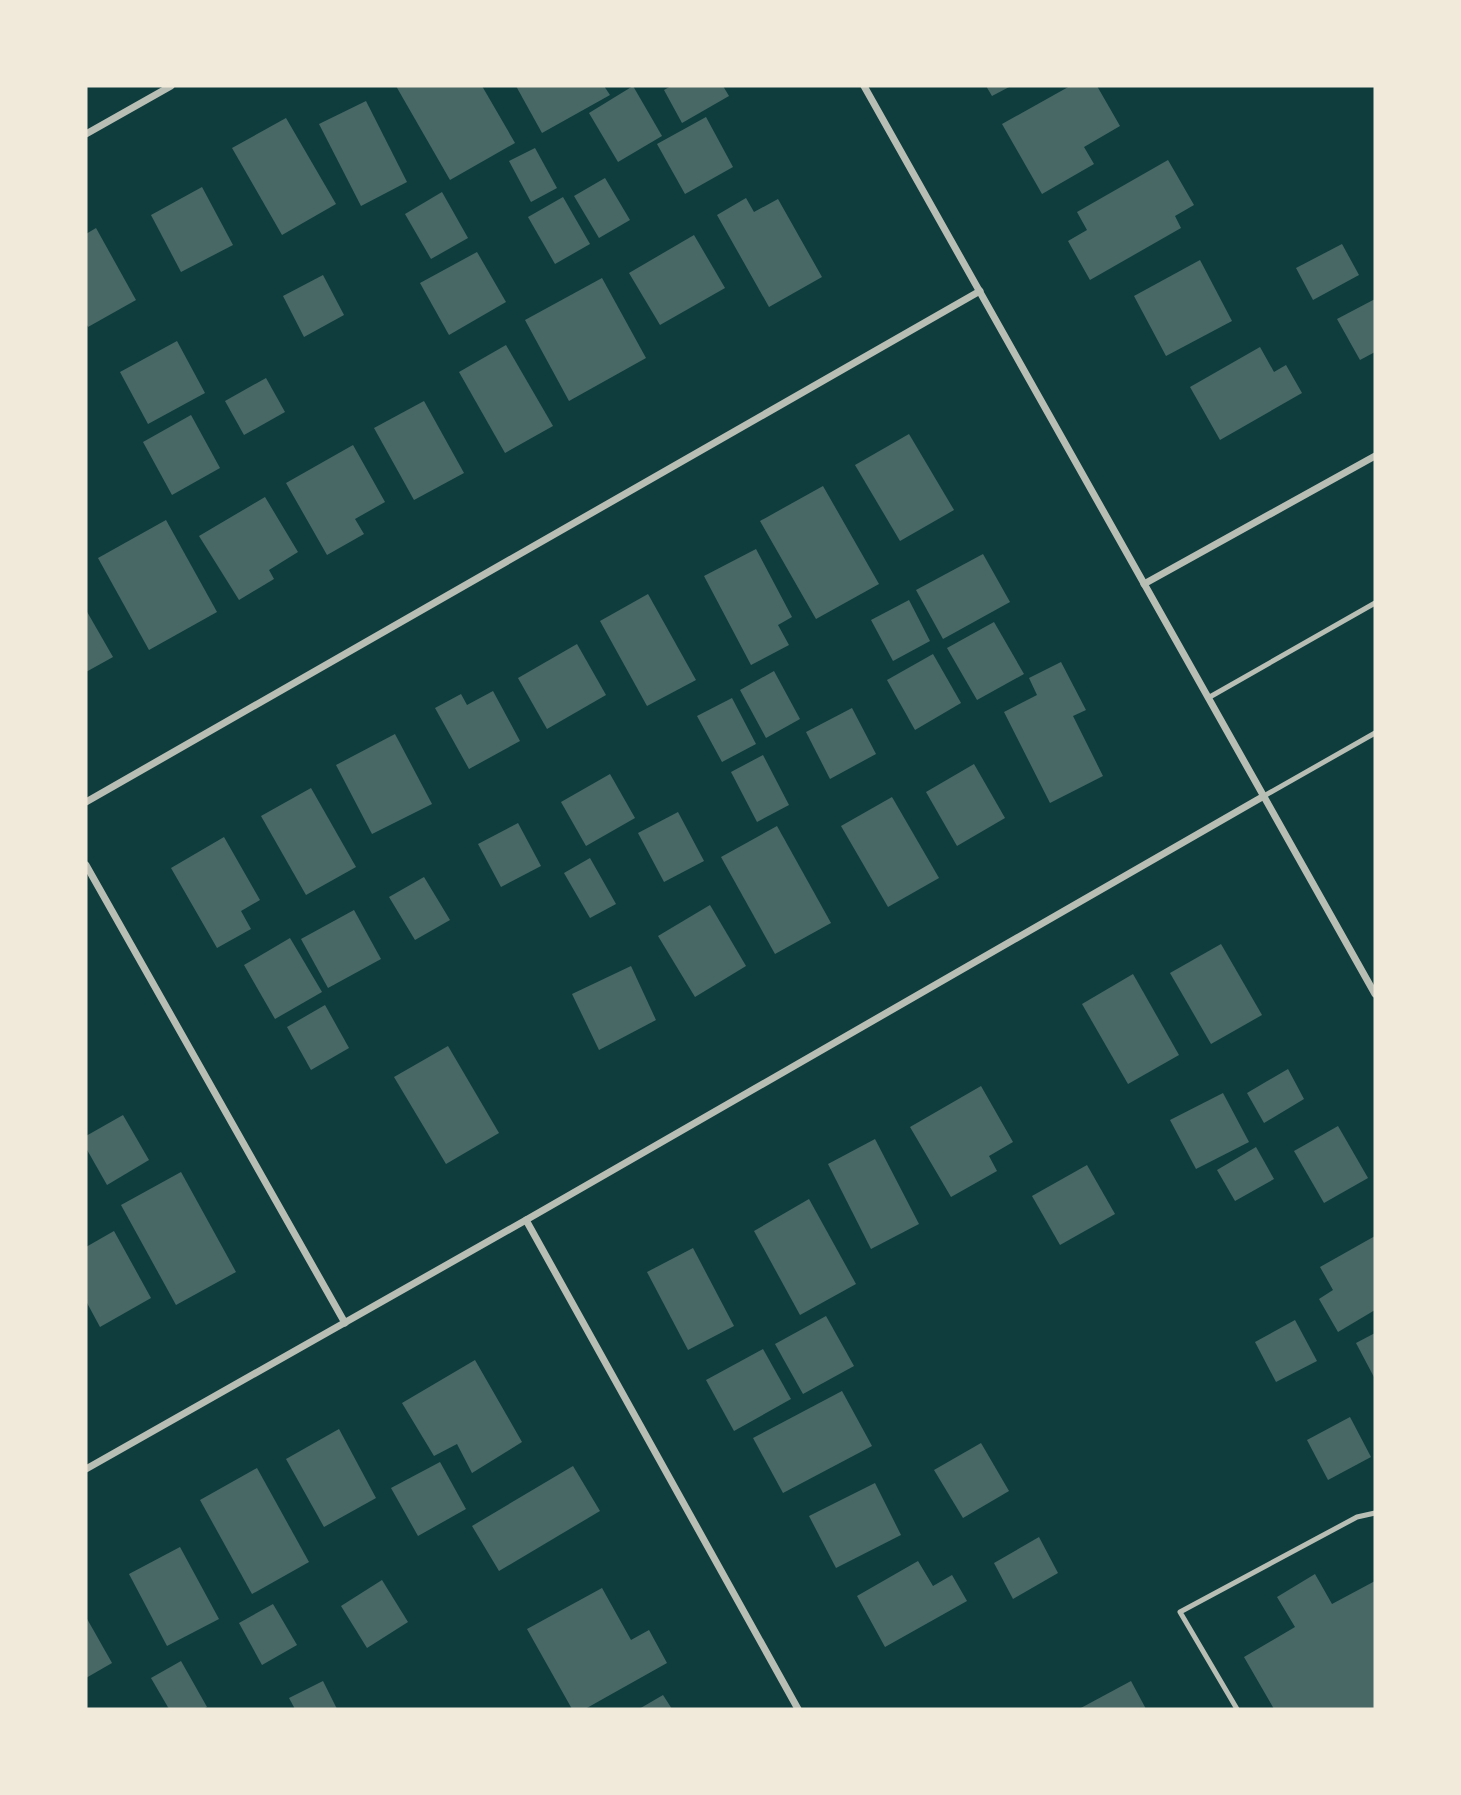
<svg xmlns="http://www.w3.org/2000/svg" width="1461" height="1795" font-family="Mulish,sans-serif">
  <rect width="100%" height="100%" fill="#0f3d3e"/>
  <g fill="#486865">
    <polygon points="396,86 482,86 515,143 450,180"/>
    <polygon points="516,86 604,86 610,95 542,133"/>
    <polygon points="633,86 662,136 618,162 589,113"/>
    <polygon points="671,86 723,86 729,96 682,123 664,90"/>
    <polygon points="986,86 1011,86 992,96"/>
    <polygon points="1070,86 1097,86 1120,126 1084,147 1094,164 1042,194 1002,124"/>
    <polygon points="366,101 407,182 361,206 319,124"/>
    <polygon points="706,117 733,167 685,194 657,144"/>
    <polygon points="286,118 336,204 282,235 232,148"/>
    <polygon points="535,148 557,188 531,202 509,161"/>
    <polygon points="1168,160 1194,205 1175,216 1181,228 1090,280 1068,241 1087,230 1077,212"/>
    <polygon points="605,178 630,220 599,238 574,196"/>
    <polygon points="202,187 233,245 181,272 151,215"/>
    <polygon points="442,192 468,238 431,259 405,214"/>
    <polygon points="563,197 590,244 555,264 528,217"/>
    <polygon points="746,198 754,212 778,199 822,277 769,307 717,215"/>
    <polygon points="96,228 136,300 88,327 86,323 86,234"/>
    <polygon points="694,235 725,288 660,325 629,273"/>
    <polygon points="1342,244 1359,275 1313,300 1296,268"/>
    <polygon points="477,252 506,302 449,335 420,283"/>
    <polygon points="1200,260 1232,321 1166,356 1134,296"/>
    <polygon points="323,275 344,315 304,337 283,296"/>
    <polygon points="602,278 646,358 569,401 525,320"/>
    <polygon points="1375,299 1375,352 1360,360 1337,319"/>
    <polygon points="177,341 205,393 148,424 120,372"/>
    <polygon points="506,345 553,426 505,453 459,372"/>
    <polygon points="1260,347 1274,372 1286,365 1302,393 1220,440 1190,387"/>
    <polygon points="266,378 285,412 244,435 225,401"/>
    <polygon points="424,401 464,473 414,500 374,428"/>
    <polygon points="191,415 220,468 172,495 143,442"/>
    <polygon points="909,434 954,510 900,541 855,465"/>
    <polygon points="353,445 385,502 355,519 364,534 327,555 286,483"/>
    <polygon points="823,486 879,584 816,619 760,521"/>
    <polygon points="265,497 298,552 269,570 274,579 239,600 199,536"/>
    <polygon points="166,520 217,612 149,650 98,558"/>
    <polygon points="756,549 792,617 778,625 789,645 751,665 704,576"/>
    <polygon points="983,554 1010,602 943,639 916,590"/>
    <polygon points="648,594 696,680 647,706 600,621"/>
    <polygon points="909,600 930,641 893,661 871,620"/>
    <polygon points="86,610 113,657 86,672"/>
    <polygon points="994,622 1024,674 977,700 947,648"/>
    <polygon points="577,644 606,695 547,729 518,678"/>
    <polygon points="933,654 961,703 915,730 887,680"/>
    <polygon points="1061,662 1086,710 1073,716 1103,776 1050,803 1004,712 1037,695 1029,678"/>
    <polygon points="774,671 800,719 766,738 740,690"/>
    <polygon points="493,691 520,741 469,769 435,708 461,694 467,705"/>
    <polygon points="732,698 756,744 722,762 697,716"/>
    <polygon points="852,708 876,754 830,779 806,732"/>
    <polygon points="395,734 432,804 372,834 336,765"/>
    <polygon points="763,755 789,805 757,822 731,772"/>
    <polygon points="974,764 1005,818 957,846 926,792"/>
    <polygon points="610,774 635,818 586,846 561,802"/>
    <polygon points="311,788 356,867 306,895 261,816"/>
    <polygon points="892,797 939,878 888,907 841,826"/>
    <polygon points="678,812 704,861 664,882 638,833"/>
    <polygon points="518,823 541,866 501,887 478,844"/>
    <polygon points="777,826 831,923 775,954 721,857"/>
    <polygon points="224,837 260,900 241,911 251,929 217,948 171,868"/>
    <polygon points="590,858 616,904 590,918 564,873"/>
    <polygon points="424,877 450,920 415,940 389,897"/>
    <polygon points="710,905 746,966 695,997 658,936"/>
    <polygon points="354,910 381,959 328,988 301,939"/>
    <polygon points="290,938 322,992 275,1019 244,965"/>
    <polygon points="1221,944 1262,1015 1211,1044 1170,973"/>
    <polygon points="631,966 656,1020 599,1050 572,994"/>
    <polygon points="1133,974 1179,1055 1128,1084 1082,1004"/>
    <polygon points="325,1005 349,1048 311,1070 287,1027"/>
    <polygon points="448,1046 499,1133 446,1164 394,1077"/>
    <polygon points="1288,1069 1304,1099 1264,1123 1247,1093"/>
    <polygon points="981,1086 1013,1142 989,1156 997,1171 951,1197 910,1127"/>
    <polygon points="1223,1093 1249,1142 1196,1169 1170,1120"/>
    <polygon points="123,1115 149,1160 107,1185 86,1148 86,1136"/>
    <polygon points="1338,1126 1368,1178 1324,1203 1294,1151"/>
    <polygon points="875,1139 919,1224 871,1249 828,1164"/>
    <polygon points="1256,1147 1274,1179 1235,1201 1217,1170"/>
    <polygon points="1087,1165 1115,1214 1060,1245 1032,1196"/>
    <polygon points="181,1172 236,1272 176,1305 121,1205"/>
    <polygon points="809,1199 856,1284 800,1315 754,1231"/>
    <polygon points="114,1231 151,1298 100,1327 86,1301 86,1247"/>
    <polygon points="1375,1236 1375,1310 1338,1332 1319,1299 1333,1290 1320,1267"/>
    <polygon points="693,1248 734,1326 688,1350 647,1272"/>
    <polygon points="826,1316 854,1366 803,1394 775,1344"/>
    <polygon points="1295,1320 1317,1361 1276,1382 1255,1342"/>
    <polygon points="1375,1333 1375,1379 1356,1343"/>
    <polygon points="763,1349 791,1399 734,1431 706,1380"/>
    <polygon points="475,1360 522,1442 472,1473 457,1444 434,1456 402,1403"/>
    <polygon points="842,1391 872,1446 783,1493 753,1438"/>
    <polygon points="1350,1417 1371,1457 1328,1480 1307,1440"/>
    <polygon points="339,1429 376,1498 324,1527 286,1459"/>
    <polygon points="981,1443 1009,1491 963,1518 934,1470"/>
    <polygon points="440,1462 466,1509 418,1536 391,1488"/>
    <polygon points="573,1466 600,1511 499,1571 472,1526"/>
    <polygon points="257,1468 309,1562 252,1594 200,1500"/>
    <polygon points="875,1483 901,1535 836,1568 809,1516"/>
    <polygon points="1039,1537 1058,1573 1013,1599 994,1563"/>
    <polygon points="180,1547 219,1619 167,1646 129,1574"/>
    <polygon points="918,1561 933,1586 952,1575 967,1601 885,1647 857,1596"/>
    <polygon points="1315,1574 1332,1604 1375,1581 1375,1709 1274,1709 1244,1657 1295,1627 1277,1597"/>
    <polygon points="382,1580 408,1622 367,1648 341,1606"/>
    <polygon points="602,1588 631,1640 649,1630 667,1663 585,1709 572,1709 527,1629"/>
    <polygon points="273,1604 297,1645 262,1665 239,1623"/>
    <polygon points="86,1617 112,1663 86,1678"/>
    <polygon points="181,1661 207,1707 203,1709 169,1709 151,1678"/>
    <polygon points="323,1681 337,1709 295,1709 289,1698"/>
    <polygon points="1131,1681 1146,1709 1079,1709"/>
    <polygon points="663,1695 672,1709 639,1709"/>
  </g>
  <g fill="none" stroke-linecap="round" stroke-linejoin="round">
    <g stroke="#b8beb3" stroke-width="5">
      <polyline points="1208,698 1375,603"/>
      <polyline points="1264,796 1375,733"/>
      <polyline points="1237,1709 1180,1612 1357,1517 1375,1513"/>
    </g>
    <g stroke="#b8beb3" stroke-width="7">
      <polyline points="864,86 1375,994"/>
      <polyline points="86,134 171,86"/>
      <polyline points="1144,584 1375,456"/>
      <polyline points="86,802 980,291"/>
      <polyline points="86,865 345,1323"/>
      <polyline points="526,1220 798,1709"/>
      <polyline points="86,1469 526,1220 1264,796"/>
    </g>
  </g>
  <rect width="1461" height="1795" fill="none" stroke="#f1e9da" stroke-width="175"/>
</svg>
